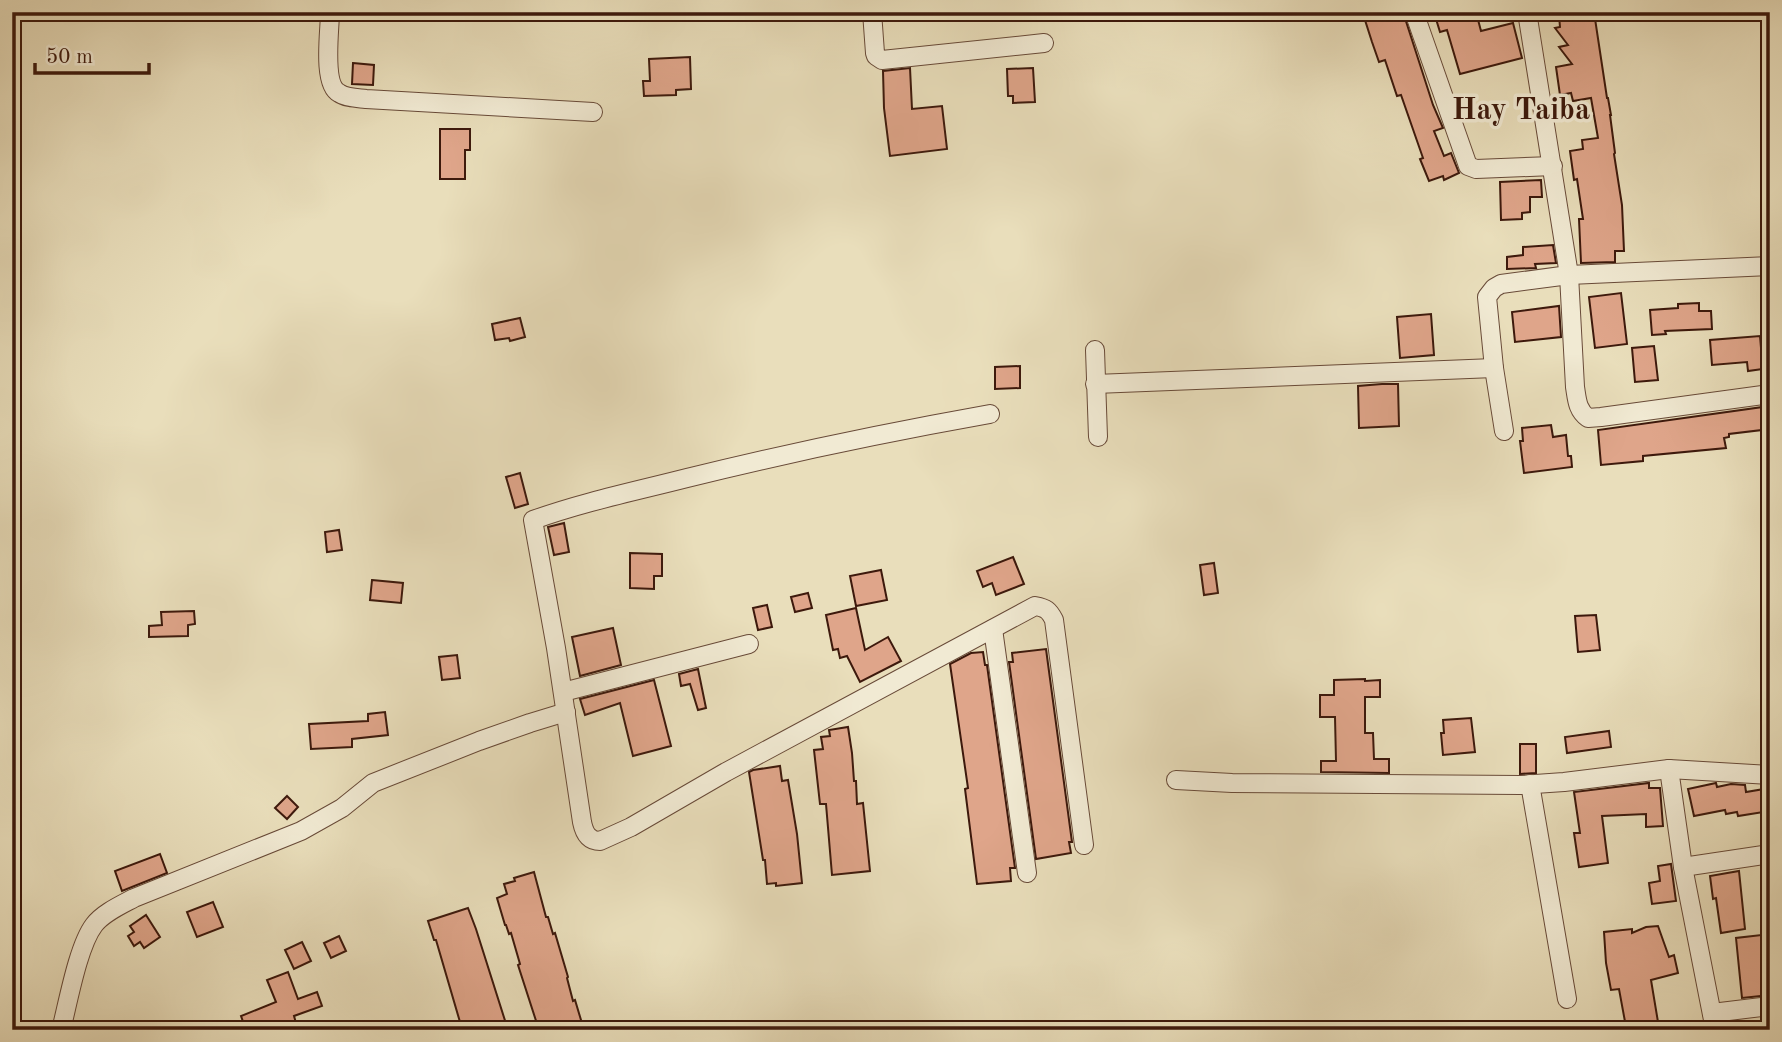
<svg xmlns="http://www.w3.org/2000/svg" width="1782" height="1042" font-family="'Old Standard TT',serif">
  <rect width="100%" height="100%" fill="#e9debb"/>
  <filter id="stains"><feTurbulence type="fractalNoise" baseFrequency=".00286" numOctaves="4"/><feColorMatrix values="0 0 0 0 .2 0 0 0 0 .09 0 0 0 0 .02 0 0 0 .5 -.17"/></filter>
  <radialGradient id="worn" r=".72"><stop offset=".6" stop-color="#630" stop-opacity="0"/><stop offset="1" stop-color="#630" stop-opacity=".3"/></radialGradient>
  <g fill="#dfa58a" stroke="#3d190c" stroke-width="2">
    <polygon points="1387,12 1403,12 1433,105 1443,128 1434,131 1444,156 1451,153 1459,173 1444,180 1443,176 1429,181 1420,159 1423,158 1401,95 1397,96 1385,60 1379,62 1372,42 1365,20"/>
    <polygon points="1446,12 1476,12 1481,31 1513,23 1522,58 1460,74 1447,30 1440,32 1436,19 1447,16"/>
    <polygon points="1563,12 1594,12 1607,98 1608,98 1611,115 1610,115 1615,153 1614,154 1622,205 1624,251 1615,251 1615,262 1581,263 1579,219 1583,219 1577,179 1574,180 1570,151 1583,149 1582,140 1598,138 1591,98 1573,101 1571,93 1560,95 1556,67 1572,64 1559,47 1568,45 1555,28 1560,27 1559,15 1563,14"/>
    <polygon points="690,57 691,89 676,90 676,95 644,96 643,81 650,81 649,59"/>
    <polygon points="353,63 374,65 373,85 352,84"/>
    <polygon points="910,68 912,109 942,106 947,149 890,156 884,108 883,71"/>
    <polygon points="1033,68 1035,102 1013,103 1013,96 1008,96 1007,69"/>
    <polygon points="440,129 470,129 470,150 465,150 465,179 440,179"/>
    <polygon points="1541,180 1542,197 1530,197 1530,212 1522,213 1522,219 1501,220 1500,182"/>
    <polygon points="1553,245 1556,263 1535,264 1536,268 1507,269 1507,257 1523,255 1523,247"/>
    <polygon points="1621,293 1627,344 1595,348 1589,297"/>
    <polygon points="1699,303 1699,311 1711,311 1712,329 1665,331 1666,334 1652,335 1650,310 1678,308 1678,304"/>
    <polygon points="1559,306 1561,337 1515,342 1512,312"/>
    <polygon points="1431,314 1434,355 1400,358 1397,317"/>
    <polygon points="520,318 525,337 510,341 509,338 495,340 492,324"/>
    <polygon points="1760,336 1761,348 1768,348 1770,368 1748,371 1747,362 1712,365 1710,340"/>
    <polygon points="1654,346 1658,380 1635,382 1632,348"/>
    <polygon points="1020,366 1020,388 995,389 995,367"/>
    <polygon points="1382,384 1398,384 1399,426 1359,428 1358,386"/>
    <polygon points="1770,406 1770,429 1729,434 1729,437 1724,438 1726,448 1643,456 1643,461 1601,465 1598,430"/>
    <polygon points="1551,425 1553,437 1566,435 1568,456 1571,456 1572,467 1524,473 1520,441 1523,441 1522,428"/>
    <polygon points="520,473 528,504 515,508 506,477"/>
    <polygon points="564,523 569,552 554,555 548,527"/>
    <polygon points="339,530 342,550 327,552 325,532"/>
    <polygon points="630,553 662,554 662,576 654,576 654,589 630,588"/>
    <polygon points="1013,557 1024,584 996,595 992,583 983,587 977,571"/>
    <polygon points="1214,563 1218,593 1204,595 1200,565"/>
    <polygon points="881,570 887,600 856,606 850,576"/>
    <polygon points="372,580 403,583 401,603 370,600"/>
    <polygon points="808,593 812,608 795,612 791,597"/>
    <polygon points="767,605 772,627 758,630 753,608"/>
    <polygon points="856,608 865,650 888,637 901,661 860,682 847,656 840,658 838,649 833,650 826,615"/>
    <polygon points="194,611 195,624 188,625 188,636 149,637 149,626 162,625 161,612"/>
    <polygon points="1596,615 1600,650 1578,652 1575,616"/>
    <polygon points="613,628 621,665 580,676 572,637"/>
    <polygon points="1046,649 1072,842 1069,842 1071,853 1036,859 1009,662 1013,662 1012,653"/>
    <polygon points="983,652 985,665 987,665 1015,868 1010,868 1011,881 977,884 965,789 968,788 950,664 971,653"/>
    <polygon points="457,655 460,678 442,680 439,657"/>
    <polygon points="698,669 706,708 698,710 690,684 681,686 679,674"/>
    <polygon points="1365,679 1365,681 1380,680 1380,697 1365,697 1365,733 1373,733 1374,759 1389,759 1389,773 1321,772 1321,761 1336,761 1335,717 1320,717 1320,695 1334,695 1334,680"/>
    <polygon points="654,680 671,746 633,756 620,703 585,715 580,699"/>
    <polygon points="385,712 388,735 352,739 352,747 311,749 309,724 368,721 368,714"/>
    <polygon points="1471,718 1475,752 1443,755 1441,733 1444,733 1443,720"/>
    <polygon points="848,727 852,753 854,781 856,781 857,804 863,803 870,871 832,875 826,804 820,804 814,750 823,749 821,737 830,736 829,730"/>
    <polygon points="1609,731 1611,747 1567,753 1565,737"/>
    <polygon points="1520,744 1536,744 1536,773 1520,774"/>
    <polygon points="780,766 782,781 788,780 797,834 802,883 776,886 776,883 767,884 765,860 763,860 749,772 753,770"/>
    <polygon points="1649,783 1649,788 1660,788 1663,826 1646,827 1646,814 1602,816 1608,863 1579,867 1574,833 1580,833 1574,792"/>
    <polygon points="1716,783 1717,787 1731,784 1745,785 1746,792 1770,788 1770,811 1738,816 1737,812 1726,814 1725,810 1694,816 1688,789"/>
    <polygon points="287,796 298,807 287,819 275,808"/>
    <polygon points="160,854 167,873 122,891 115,871"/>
    <polygon points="1671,864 1676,901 1652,904 1649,883 1660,881 1658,866"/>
    <polygon points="1739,871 1745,929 1721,933 1716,898 1713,899 1710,876"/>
    <polygon points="534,872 546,917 548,917 553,934 555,933 568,977 567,978 573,1001 575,1000 584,1030 539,1030 518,965 520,964 511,933 509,934 506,925 505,925 497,898 507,894 504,884 515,881 514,878"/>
    <polygon points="213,902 223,927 197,937 187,912"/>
    <polygon points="468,908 476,929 508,1030 463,1030 460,1022 436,940 434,940 428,921"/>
    <polygon points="146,915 160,937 144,948 140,942 134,946 128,936 134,932 130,926"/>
    <polygon points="1658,926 1669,957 1674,955 1678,973 1651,980 1658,1022 1626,1027 1619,989 1611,990 1606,963 1604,932 1632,929 1632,933 1646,927"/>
    <polygon points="1770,934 1770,995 1742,998 1736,938"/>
    <polygon points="339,936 346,951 331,958 324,943"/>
    <polygon points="302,942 311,961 294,969 285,950"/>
    <polygon points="288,972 298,999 317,992 322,1006 294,1016 298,1030 272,1030 269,1024 254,1030 246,1030 241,1016 276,1002 267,980"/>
  </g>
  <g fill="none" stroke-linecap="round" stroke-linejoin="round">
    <defs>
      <g id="minor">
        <path d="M 330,12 C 330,30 322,84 339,93 C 346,98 358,98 366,99 L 593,112"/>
        <polyline points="872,12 875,53 876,56 882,60 1044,43"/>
        <polyline points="1414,12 1468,166 1476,169 1553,166"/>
        <path d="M 1527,12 L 1569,275 L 1575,387 C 1577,399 1577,410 1588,418 L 1601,417 L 1770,394"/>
        <polyline points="1095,350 1098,437"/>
        <polyline points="1095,384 1494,368"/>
        <path d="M 990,414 C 889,432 788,453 687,478 C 636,491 583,502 533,520 L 556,648 L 582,822 C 584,832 588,841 600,841 L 631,827 L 726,772 L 1035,606 C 1046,608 1049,610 1054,620 L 1084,845"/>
        <polyline points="1504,431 1494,368 1487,297 1494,288 1501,284 1569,275 1770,266"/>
        <polyline points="993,629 1027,873"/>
        <polyline points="563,692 749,644"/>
        <polyline points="1669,769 1683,867 1715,1030"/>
        <polyline points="1176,780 1232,783 1521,785 1564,782 1669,769 1770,775"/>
        <polyline points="1530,784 1567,999"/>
        <polyline points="1683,867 1770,854"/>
        <polyline points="1712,1013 1770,1006"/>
        <path d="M 61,1030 C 68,1003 78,946 94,925 C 103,913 121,905 134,898 L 301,831 L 342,808 L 373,783 L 479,741 L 530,723 L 566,712"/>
      </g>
    </defs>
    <use href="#minor" stroke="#684a38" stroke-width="20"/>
    <use href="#minor" stroke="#f1ead3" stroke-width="18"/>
  </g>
  <g text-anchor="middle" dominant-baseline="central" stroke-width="7" stroke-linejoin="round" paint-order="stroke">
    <g font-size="30" font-weight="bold" fill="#3d190c" stroke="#f1ead3">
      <text x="1521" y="111">Hay Taiba</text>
    </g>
  </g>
  <rect width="1782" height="1042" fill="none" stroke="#e9debb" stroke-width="42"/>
  <rect x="14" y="14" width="1754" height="1014" fill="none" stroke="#3d190c" stroke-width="3.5"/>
  <rect x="21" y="21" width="1740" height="1000" fill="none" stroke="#3d190c" stroke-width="2"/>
  <path d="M35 63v10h114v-10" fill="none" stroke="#3d190c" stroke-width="3.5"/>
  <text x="46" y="63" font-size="21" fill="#3d190c" stroke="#f1ead3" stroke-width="5" paint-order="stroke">50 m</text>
  <rect width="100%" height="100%" filter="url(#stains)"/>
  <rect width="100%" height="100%" fill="url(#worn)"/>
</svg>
